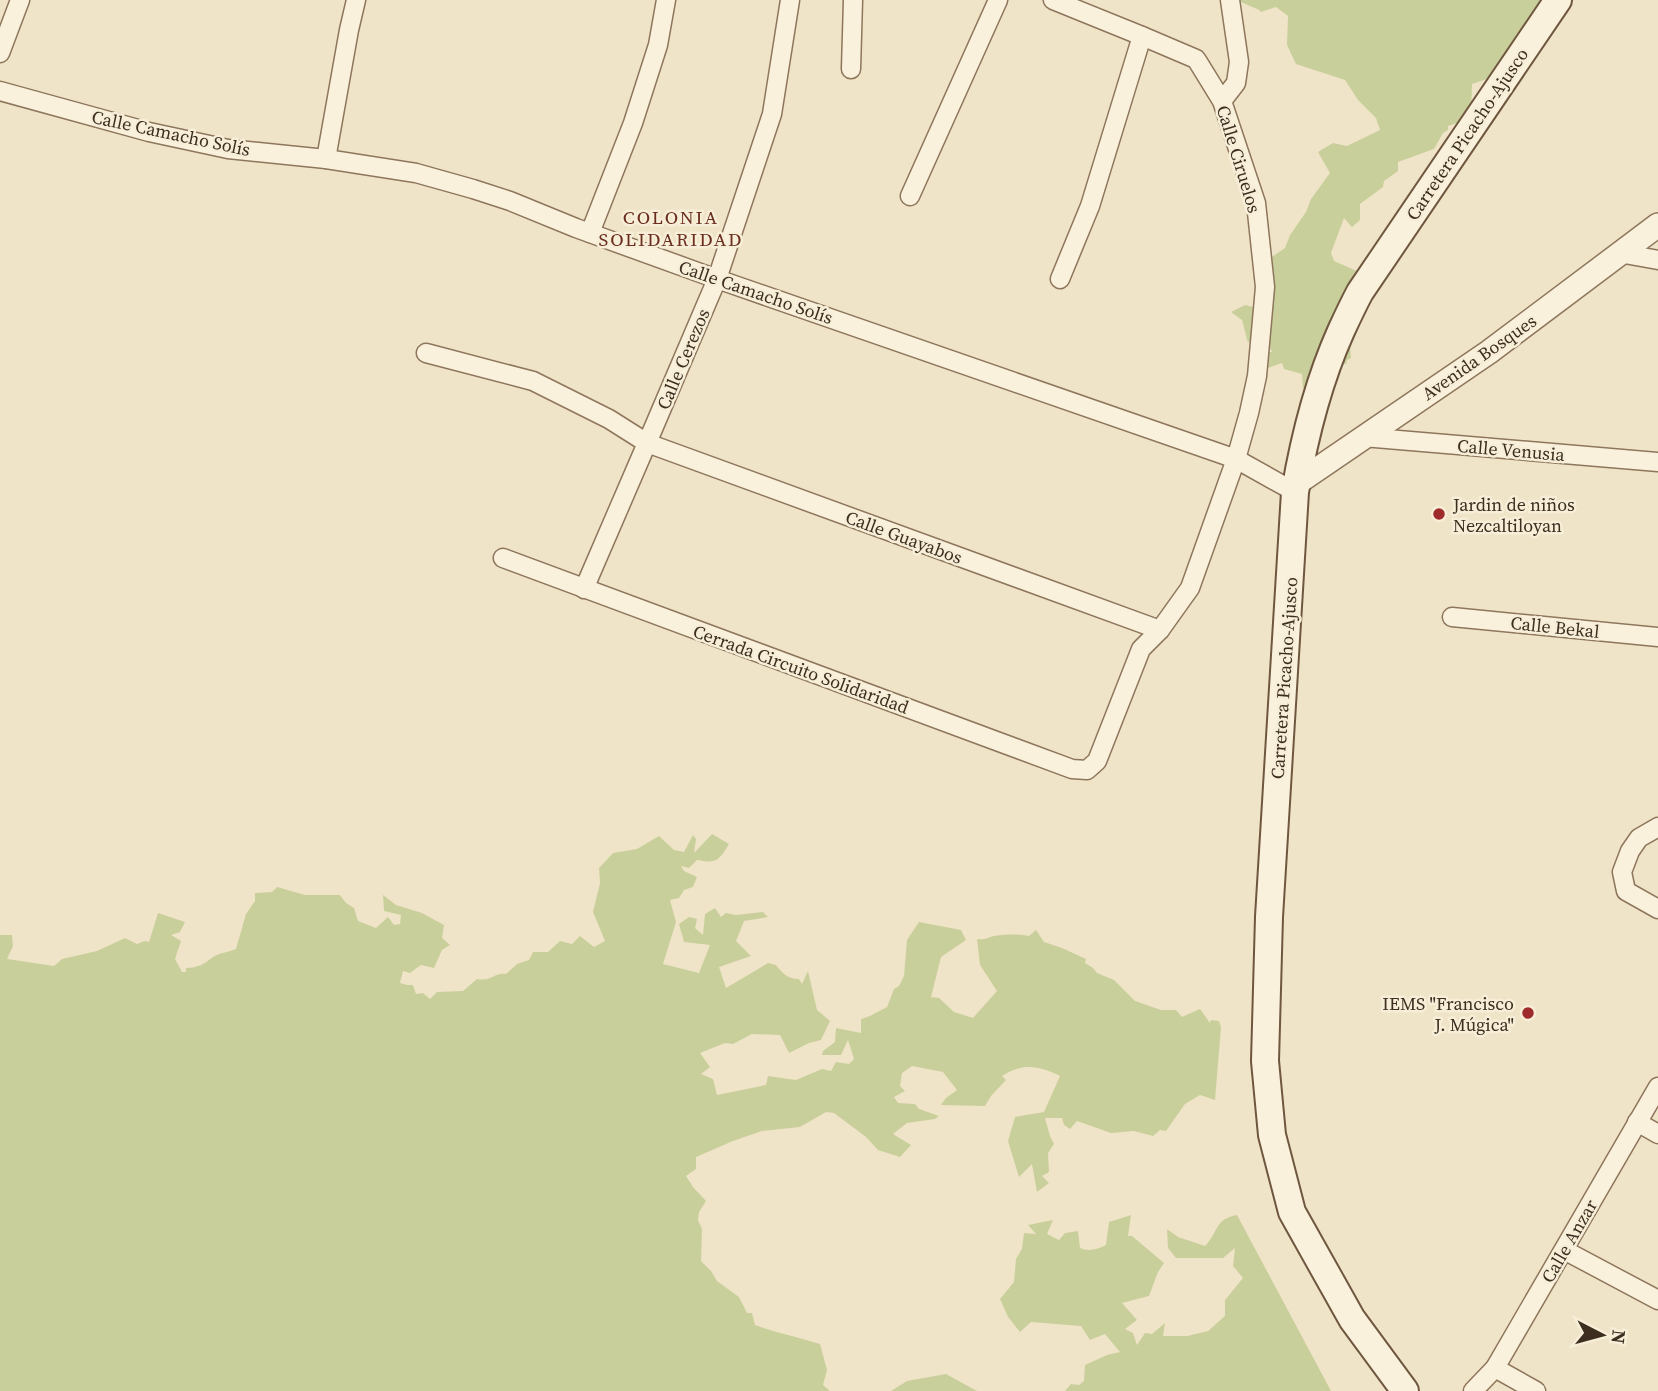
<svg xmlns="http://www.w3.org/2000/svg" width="1658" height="1391" font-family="'Source Serif 4',serif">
  <rect width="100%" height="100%" fill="#f0e4c8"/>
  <g fill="#c9cf9b">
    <polygon points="1239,0 1552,0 1524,42 1517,33 1515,38 1515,49 1501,59 1501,71 1496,76 1472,84 1471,116 1462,115 1457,123 1448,126 1448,130 1443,133 1434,149 1398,162 1398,171 1384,181 1383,187 1360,204 1360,220 1352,227 1344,218 1331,253 1334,261 1359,272 1356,325 1350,346 1351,358 1347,360 1346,364 1338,364 1319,392 1303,388 1302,374 1284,369 1282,363 1268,368 1268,352 1272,352 1269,346 1260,343 1255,332 1248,343 1242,320 1231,312 1245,305 1253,307 1266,263 1273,256 1285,248 1290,235 1306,212 1311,199 1330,173 1318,152 1333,143 1347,146 1380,130 1376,118 1358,100 1345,80 1296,64 1287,45 1288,16 1276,7 1261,12 1259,10 1239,1"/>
    <path d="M 712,834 L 729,844 C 719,860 717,864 697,860 L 689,868 L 681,866 L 684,871 L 697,877 L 693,887 L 684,890 L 679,898 L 670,900 L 676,922 L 663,964 L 699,973 L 710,945 L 684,942 L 679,924 L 689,917 L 697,919 L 695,928 L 703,935 L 705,914 L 715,908 L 721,917 L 726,913 L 736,915 L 763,912 L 768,917 L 744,921 L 736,941 L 751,956 L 719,967 L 726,988 L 768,963 L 776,965 C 782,973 788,979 799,979 L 802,984 L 808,971 L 817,1010 L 830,1021 L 821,1040 L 809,1043 L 789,1053 L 780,1035 L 752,1034 L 733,1044 L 725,1043 L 700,1053 L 710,1067 L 701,1074 L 713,1079 L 717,1095 L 766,1085 L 768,1076 L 796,1080 L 822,1069 L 831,1071 L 836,1062 L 849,1064 L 854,1059 L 848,1040 L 841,1055 L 822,1055 L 823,1051 L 835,1042 L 836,1028 L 861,1033 L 861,1019 L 870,1016 L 887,1007 L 894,989 L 899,986 L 904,976 L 907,940 L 919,922 L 961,930 L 966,940 L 941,957 L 931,997 L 939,998 L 954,1012 L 973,1018 L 997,991 L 980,965 L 977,939 C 984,940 987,938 994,936 C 1006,934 1017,934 1029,936 L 1036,930 L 1044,942 L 1062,948 L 1086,959 L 1085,963 L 1093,968 L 1097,973 L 1114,980 L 1135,1001 L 1161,1010 L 1176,1010 L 1182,1017 L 1200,1009 L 1210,1023 L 1211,1020 L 1219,1021 L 1221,1027 L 1215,1100 L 1200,1095 L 1185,1104 L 1166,1131 L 1160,1130 L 1153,1136 L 1134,1131 L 1111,1133 L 1077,1121 L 1070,1129 L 1064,1125 L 1062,1118 L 1045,1118 L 1050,1136 L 1054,1144 L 1048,1153 L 1049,1172 L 1042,1176 L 1049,1183 L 1037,1192 L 1032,1164 L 1019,1177 L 1008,1141 L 1015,1117 L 1044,1112 L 1060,1076 C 1040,1066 1023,1062 1002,1076 L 1006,1080 L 991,1096 L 985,1106 L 941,1105 L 946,1098 L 957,1090 L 943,1072 L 912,1066 L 902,1073 L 900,1086 L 905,1091 L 894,1097 L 898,1103 L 915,1104 L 919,1109 L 939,1116 L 935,1119 L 907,1123 L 893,1134 L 911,1145 L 900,1157 L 878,1150 L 866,1137 L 834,1113 L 826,1112 L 800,1127 L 762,1131 L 733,1141 L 696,1157 L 696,1169 L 686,1176 L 693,1187 L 706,1201 L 699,1212 L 698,1220 L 702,1229 L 701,1261 L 711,1271 L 717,1281 L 739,1297 L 747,1313 L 752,1313 L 755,1325 C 777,1333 798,1337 820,1344 L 827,1370 L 823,1385 L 830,1391 L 0,1391 L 0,935 L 12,935 L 13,946 L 7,959 L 54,966 L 62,959 L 97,951 L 125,938 L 137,944 L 145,941 L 149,942 L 158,913 L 185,922 L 180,932 L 171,935 L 181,941 L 175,959 L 182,972 L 186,972 L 186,968 C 198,968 204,964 213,957 C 219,953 229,952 236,949 L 246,914 L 255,901 L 255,893 L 272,892 L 277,887 L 305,895 L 340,895 L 346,903 L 354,908 L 358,921 L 376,928 L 388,917 L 394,925 L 400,924 L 401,915 L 384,911 L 383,895 L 396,905 L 422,913 L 444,925 L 442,938 L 450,945 L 442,950 L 434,968 L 421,965 L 410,973 L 403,971 L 400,983 L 407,985 L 413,985 L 416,994 L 423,993 L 430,999 L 437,992 L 463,991 L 477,979 C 492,982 494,972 506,974 L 517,964 L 529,960 L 533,952 L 548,952 L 560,941 L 572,944 L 580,936 L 594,947 L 605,941 L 593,912 L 600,883 L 599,868 L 613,853 L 637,849 L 659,836 L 674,850 L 684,852 L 693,835 L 696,839 L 694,853 Z"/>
    <path d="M 1131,1215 L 1128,1236 L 1132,1236 L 1164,1263 L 1158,1272 L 1149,1296 L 1122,1303 L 1137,1320 L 1125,1329 L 1133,1333 L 1137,1345 L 1145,1333 L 1152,1334 L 1165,1323 L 1163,1336 L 1187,1336 L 1208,1331 L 1225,1316 L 1225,1300 L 1243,1278 L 1233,1266 L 1235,1248 L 1223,1258 L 1176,1258 L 1168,1248 L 1167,1229 L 1178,1237 L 1205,1246 C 1219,1232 1214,1219 1237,1215 L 1331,1391 L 1065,1391 L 1071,1384 L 1079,1385 L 1084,1381 L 1085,1365 L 1107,1355 L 1120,1352 L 1105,1334 L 1090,1340 L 1081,1326 L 1031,1322 L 1020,1332 L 1008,1317 L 1000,1299 L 1014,1282 L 1016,1259 L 1022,1249 L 1024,1233 L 1036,1234 L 1028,1225 L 1053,1220 L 1047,1234 L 1059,1240 L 1065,1233 L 1078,1231 L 1080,1248 C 1089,1252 1098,1249 1106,1245 L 1109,1222 Z"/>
    <polygon points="946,1374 977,1391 891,1391 907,1381"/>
  </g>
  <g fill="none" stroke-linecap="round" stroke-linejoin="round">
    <defs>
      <g id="minor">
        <polyline points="0,53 20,0"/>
        <polyline points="851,69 853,0"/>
        <polyline points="0,91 149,132 228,149 326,159 416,173 473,189 510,201 576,228 717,279 1236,459 1295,492"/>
        <polyline points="1222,101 1236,83 1239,62 1230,0"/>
        <polyline points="326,159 349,30 356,0"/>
        <polyline points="910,196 998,0"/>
        <polyline points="590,233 633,123 658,45 666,0"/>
        <polyline points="1619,253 1658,260"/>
        <polyline points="1060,279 1090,206 1142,36"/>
        <polyline points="426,353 533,381 609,419 647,443 1160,630"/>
        <polyline points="1363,437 1658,462"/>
        <polyline points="503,558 1072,769 1087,770 1097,761 1141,649 1160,630 1190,588 1236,459 1249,413 1257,376 1265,287 1256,203 1222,101 1198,62 1196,59 1142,36 1053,0"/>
        <polyline points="584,589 647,443 717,279 772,114 790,0"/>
        <polyline points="1452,617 1658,637"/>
        <polyline points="1658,827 1639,838 1630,851 1622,872 1626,891 1658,909"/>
        <polyline points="1637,1122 1658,1134"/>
        <polyline points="1564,1250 1658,1300"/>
        <polyline points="1495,1368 1536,1391"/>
        <polyline points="1473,1391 1495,1368 1658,1087"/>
      </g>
      <polyline id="tertiary" points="1297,483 1489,352 1658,225"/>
      <path id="secondary" d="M 1405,1391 L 1352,1319 L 1292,1212 L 1272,1135 L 1265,1061 L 1269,917 L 1295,492 C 1304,439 1319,380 1341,331 C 1347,318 1353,305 1360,292 L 1558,0"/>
    </defs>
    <use href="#minor" stroke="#8d765c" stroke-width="21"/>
    <use href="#tertiary" stroke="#8d765c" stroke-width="26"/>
    <use href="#secondary" stroke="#6f573f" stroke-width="30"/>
    <use href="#minor" stroke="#faf1dc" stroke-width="18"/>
    <use href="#tertiary" stroke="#faf1dc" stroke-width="23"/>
    <use href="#secondary" stroke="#faf1dc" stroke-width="26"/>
  </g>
  <g fill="#9e2a2b" stroke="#f7eed8" stroke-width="2.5">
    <circle cx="1439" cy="514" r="7"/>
    <circle cx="1528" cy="1013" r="7"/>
  </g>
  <g text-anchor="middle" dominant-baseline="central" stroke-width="5" stroke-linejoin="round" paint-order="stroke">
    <g font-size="18" fill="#3d2e20" stroke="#f7eed8">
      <text transform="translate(171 133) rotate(12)">Calle Camacho Solís</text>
      <text transform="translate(1467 134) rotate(-56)">Carretera Picacho-Ajusco</text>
      <text transform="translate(1239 159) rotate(73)">Calle Ciruelos</text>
      <text transform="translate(756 292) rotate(19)">Calle Camacho Solís</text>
      <text transform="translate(1479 357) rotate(-35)">Avenida Bosques</text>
      <text transform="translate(683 359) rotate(-67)">Calle Cerezos</text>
      <text transform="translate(1511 450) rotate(5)">Calle Venusia</text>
      <text transform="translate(904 537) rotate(20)">Calle Guayabos</text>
      <text transform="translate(1555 627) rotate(6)">Calle Bekal</text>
      <text transform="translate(801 669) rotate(20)">Cerrada Circuito Solidaridad</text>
      <text transform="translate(1284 678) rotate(-86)">Carretera Picacho-Ajusco</text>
      <text transform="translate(1569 1241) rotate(-60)">Calle Anzar</text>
    </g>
    <g font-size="18" fill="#3d2e20" stroke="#f7eed8" text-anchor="start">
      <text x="1453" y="504">Jardin de niños<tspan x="1453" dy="21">Nezcaltiloyan</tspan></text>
      <text x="1514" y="1003" text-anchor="end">IEMS "Francisco<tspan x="1514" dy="21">J. Múgica"</tspan></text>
    </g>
    <g font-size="19" letter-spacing="2" fill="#6b2e1e" stroke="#f7eed8">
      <text x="671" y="217">COLONIA<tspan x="671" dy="22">SOLIDARIDAD</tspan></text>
    </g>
  </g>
  <g transform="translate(1602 1335) rotate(96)" stroke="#f7eed8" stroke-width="5" paint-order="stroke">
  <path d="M0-5L12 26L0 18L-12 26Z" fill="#3d2e20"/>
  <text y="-10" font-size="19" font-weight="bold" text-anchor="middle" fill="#3d2e20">N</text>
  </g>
</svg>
